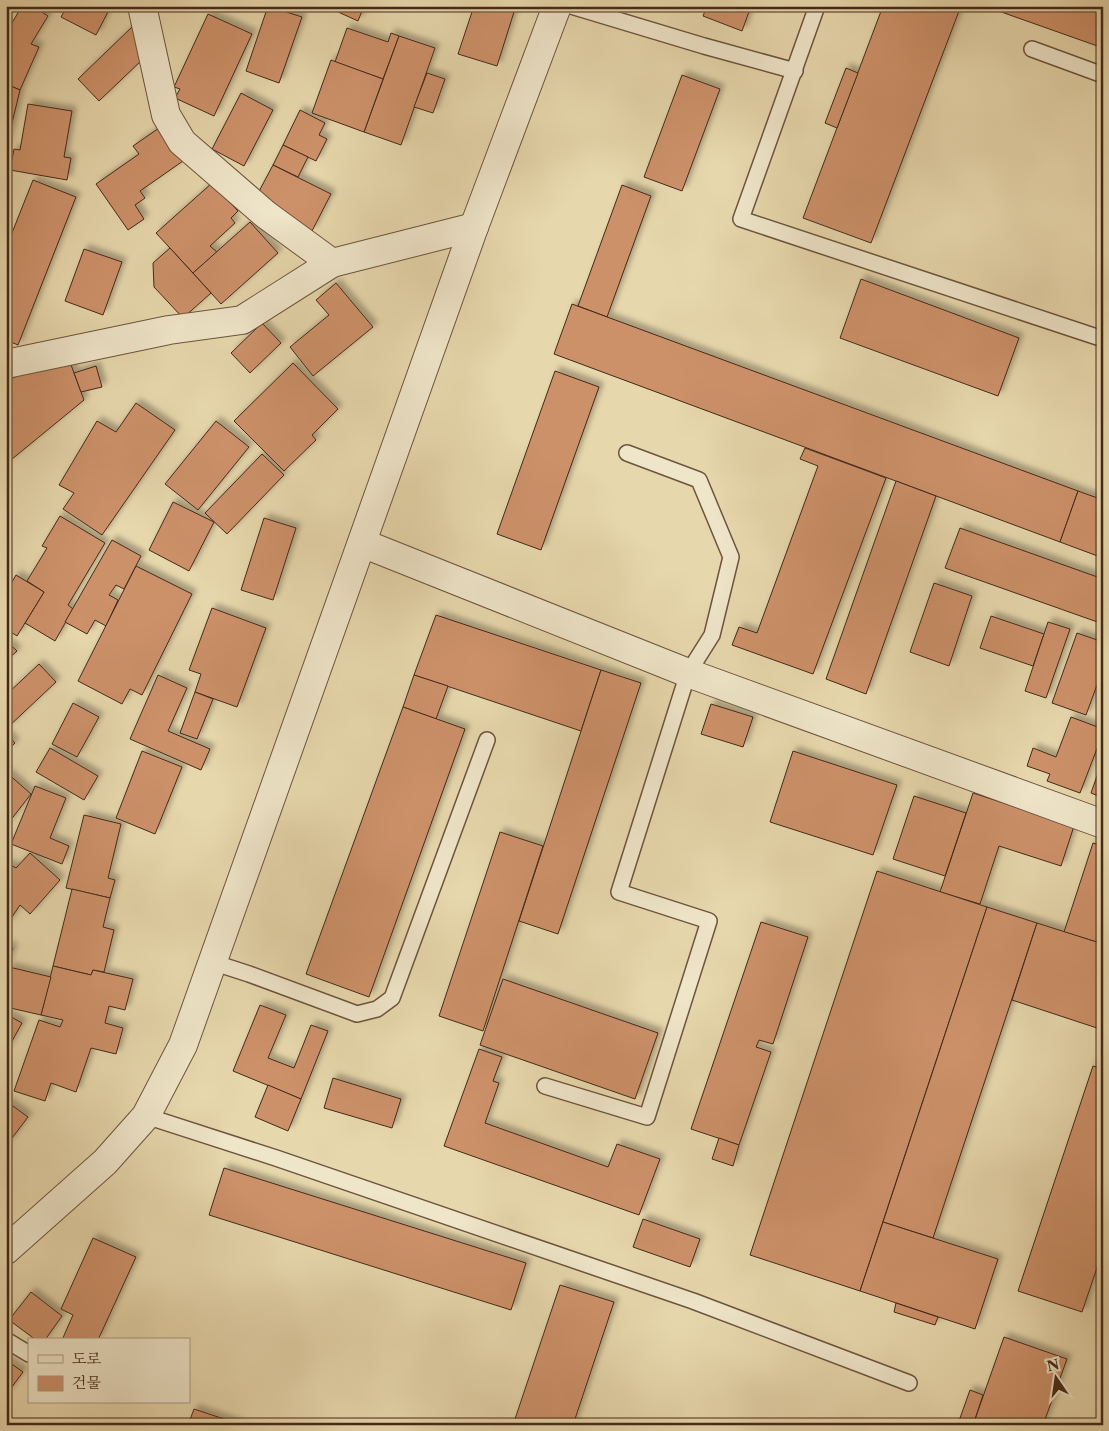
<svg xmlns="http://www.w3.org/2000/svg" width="1109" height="1431" font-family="'Libre Caslon Text','Noto Serif KR',serif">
  <defs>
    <filter id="shadow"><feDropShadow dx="4.5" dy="-4.5" stdDeviation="2.5" flood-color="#0004"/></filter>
  </defs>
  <rect width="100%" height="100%" fill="#e7d7ac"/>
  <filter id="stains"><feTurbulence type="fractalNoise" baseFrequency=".004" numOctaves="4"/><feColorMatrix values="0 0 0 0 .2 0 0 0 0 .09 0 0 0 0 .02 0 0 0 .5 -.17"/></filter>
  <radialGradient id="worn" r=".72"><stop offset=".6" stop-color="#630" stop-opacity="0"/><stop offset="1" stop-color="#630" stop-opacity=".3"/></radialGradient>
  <g fill="#cd916b" stroke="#442918" filter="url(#shadow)">
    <polygon points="22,6 32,6 48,16 31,44 39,47 20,90 6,84 6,33"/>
    <polygon points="67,6 111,6 96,35 61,17"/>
    <polygon points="268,6 302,17 279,83 246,71"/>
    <polygon points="325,6 364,6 358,21"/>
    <polygon points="474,6 495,6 514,12 497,66 458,54"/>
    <polygon points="707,6 751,6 742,31 703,16"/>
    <polygon points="883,6 947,6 959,11 871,243 803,218"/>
    <polygon points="990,6 1103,6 1103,48 990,8"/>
    <polygon points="208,14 252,34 214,116 175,98 180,89 174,87"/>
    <polygon points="133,26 143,59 99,101 78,79"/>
    <polygon points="347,28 388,42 391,33 399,36 383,79 335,62"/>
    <polygon points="399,36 435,48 401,145 364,132"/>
    <polygon points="331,60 383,79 364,132 312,113"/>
    <polygon points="846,68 858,73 837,128 825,123"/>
    <polygon points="427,73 445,79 433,113 414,107"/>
    <polygon points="682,75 720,89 682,191 644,177"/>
    <polygon points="6,84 20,90 6,148"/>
    <polygon points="241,93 273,110 244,166 212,149"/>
    <polygon points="28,104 72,111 64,157 71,158 67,180 10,170 14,149 20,150"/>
    <polygon points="300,110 325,123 319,135 327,139 316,161 283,145"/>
    <polygon points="159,128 183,161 140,191 145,198 135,205 144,219 128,230 96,184 139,154 133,146"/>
    <polygon points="283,145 308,157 298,177 273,165"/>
    <polygon points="273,165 331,194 312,231 296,224 257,195"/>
    <polygon points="33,180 76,197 18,345 6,340 6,248"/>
    <polygon points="212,183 238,211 231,218 235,223 210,246 217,252 193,273 156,233"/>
    <polygon points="622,185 651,196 607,317 578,306"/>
    <polygon points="250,222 278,253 221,304 193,273"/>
    <polygon points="170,248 211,293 183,318 154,287 153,263"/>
    <polygon points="84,249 122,262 103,315 65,301"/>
    <polygon points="861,279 1019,338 998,396 840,338"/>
    <polygon points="336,283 373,327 313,376 290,347 329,315 316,300"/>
    <polygon points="572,304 1078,491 1060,542 554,354"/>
    <polygon points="262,323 281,343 250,373 231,353"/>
    <polygon points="70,362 84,400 6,464 6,381 24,373"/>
    <polygon points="293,363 338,409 312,435 316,440 284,471 234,421"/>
    <polygon points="96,366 102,387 81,392 74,373"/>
    <polygon points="555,371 599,387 541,550 497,534"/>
    <polygon points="136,403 175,430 102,535 63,509 74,493 59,485 97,421 116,432"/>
    <polygon points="216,421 249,447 198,510 165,484"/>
    <polygon points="805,448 886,478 813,674 732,645 739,627 757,633 818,466 800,459"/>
    <polygon points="262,454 284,475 227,534 205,513"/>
    <polygon points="896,481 936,496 866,694 826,679"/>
    <polygon points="1078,491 1103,500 1103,558 1060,542"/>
    <polygon points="173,502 214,522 189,571 149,550"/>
    <polygon points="60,516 105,543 68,605 73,609 55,641 25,623 44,592 27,581 47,548 42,546"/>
    <polygon points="264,518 296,528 273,600 241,590"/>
    <polygon points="960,528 1103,579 1103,624 945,568"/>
    <polygon points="112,540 141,556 124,589 116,585 109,595 118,600 106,626 95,620 87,634 65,622"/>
    <polygon points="136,566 192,594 142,695 130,689 122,704 78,681"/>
    <polygon points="16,575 44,592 17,636 6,629 6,592"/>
    <polygon points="934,583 972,596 949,666 910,652"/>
    <polygon points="212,608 266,628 237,707 195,692 201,674 189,670"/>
    <polygon points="436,615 601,670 581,731 414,675"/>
    <polygon points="991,616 1044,634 1033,666 980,648"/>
    <polygon points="1048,622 1070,629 1046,698 1025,691"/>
    <polygon points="1077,633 1103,642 1103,687 1097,685 1086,715 1052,703"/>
    <polygon points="6,641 17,651 6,661"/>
    <polygon points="39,664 56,682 6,729 6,695"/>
    <polygon points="601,670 641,683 558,934 519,921"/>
    <polygon points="158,675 187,688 168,731 210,749 201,770 130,739"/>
    <polygon points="414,675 448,686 436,719 403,707"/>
    <polygon points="195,692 213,699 197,739 180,733"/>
    <polygon points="73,703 99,717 77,757 52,744"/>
    <polygon points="711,704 753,717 743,747 701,734"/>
    <polygon points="403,707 465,729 369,997 306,974"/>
    <polygon points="1071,717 1103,729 1103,733 1080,793 1047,781 1050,774 1027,766 1033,748 1056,757"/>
    <polygon points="6,733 15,743 6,751"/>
    <polygon points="50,748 98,776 84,800 36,772"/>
    <polygon points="142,751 182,767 155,834 116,818"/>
    <polygon points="793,751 897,785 873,855 770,822"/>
    <polygon points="1103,759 1103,798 1091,793"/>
    <polygon points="6,772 31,794 6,826"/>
    <polygon points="35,786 66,798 50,838 69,846 62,864 11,844"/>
    <polygon points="973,793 1074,826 1061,866 999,846 980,904 940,892"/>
    <polygon points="914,796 966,813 945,876 893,859"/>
    <polygon points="84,815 121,824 108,878 115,880 110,898 66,888"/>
    <polygon points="500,832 543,846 483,1031 439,1016"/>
    <polygon points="1093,843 1103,846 1103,944 1064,932"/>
    <polygon points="30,853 60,880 30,914 20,905 6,926 6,868 9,864 16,868"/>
    <polygon points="877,871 987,907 860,1291 750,1255"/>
    <polygon points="72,889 110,898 103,927 114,930 104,972 93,970 91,975 53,966"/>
    <polygon points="987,907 1037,923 933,1238 883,1222"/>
    <polygon points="761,922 808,937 773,1044 759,1040 756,1047 771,1052 739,1145 691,1129"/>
    <polygon points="1037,923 1103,944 1103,1030 1012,1000"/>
    <polygon points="6,945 13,948 6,967"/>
    <polygon points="53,966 91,975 93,970 133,979 125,1010 109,1006 105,1023 123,1028 116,1054 91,1048 76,1092 51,1083 45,1101 14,1091 39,1020 60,1027 63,1020 41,1015"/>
    <polygon points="9,967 51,977 41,1015 6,1007 6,978"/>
    <polygon points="503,979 658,1033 635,1099 480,1045"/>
    <polygon points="260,1005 286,1015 268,1058 294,1068 311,1025 328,1031 301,1099 233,1071"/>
    <polygon points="6,1014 22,1023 6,1052"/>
    <polygon points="479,1049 502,1057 493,1081 499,1083 485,1123 608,1167 617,1144 660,1159 639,1215 444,1146"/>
    <polygon points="1093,1066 1103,1069 1103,1250 1082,1312 1018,1291"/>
    <polygon points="333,1078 401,1099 392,1128 324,1108"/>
    <polygon points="268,1085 301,1099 288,1131 255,1117"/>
    <polygon points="6,1101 28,1117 6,1146"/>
    <polygon points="719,1138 739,1145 733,1166 712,1159"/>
    <polygon points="224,1168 526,1263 511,1310 209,1215"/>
    <polygon points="643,1219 700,1239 690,1267 633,1247"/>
    <polygon points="883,1222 998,1259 975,1329 860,1291"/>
    <polygon points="93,1238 136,1257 98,1340 62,1340 73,1315 61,1309"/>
    <polygon points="560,1285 614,1302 573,1425 513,1425"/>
    <polygon points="31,1292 62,1316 45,1340 36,1340 9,1320"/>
    <polygon points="896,1303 938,1317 935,1325 894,1312"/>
    <polygon points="1004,1337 1067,1359 1043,1425 973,1425"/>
    <polygon points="6,1360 23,1372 6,1395"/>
    <polygon points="970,1390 983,1395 973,1425 959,1421"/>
    <polygon points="194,1409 242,1425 188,1425"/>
  </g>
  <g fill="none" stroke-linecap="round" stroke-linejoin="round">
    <defs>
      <g id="service">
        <polyline points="571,6 704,46 795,71"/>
        <polyline points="817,6 741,219 1103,339"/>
        <polyline points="1032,49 1103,75"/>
        <polyline points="212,962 249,974 357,1014 377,1009 392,998 487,740"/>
        <polyline points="545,1086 647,1117 709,921 619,892 688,673 712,635 731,557 699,480 627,453"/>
        <polyline points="146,1116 276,1158 693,1301 909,1383"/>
        <polyline points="6,1340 29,1354"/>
      </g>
      <g id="minor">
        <polyline points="142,6 166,115 182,142 265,214 332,263"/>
        <polyline points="6,364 169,330 242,320 332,263 474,227"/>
        <polyline points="362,543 688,673 1103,824"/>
      </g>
      <polyline id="tertiary" points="6,1250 105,1162 146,1116 183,1045 474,227 557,6"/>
    </defs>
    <use href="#service" stroke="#6d543d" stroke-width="18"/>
    <use href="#minor" stroke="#6d543d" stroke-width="30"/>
    <use href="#tertiary" stroke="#6d543d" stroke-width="30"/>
    <use href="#service" stroke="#efe5c9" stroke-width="15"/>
    <use href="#minor" stroke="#efe5c9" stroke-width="28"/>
    <use href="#tertiary" stroke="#efe5c9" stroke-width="28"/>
  </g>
  <rect width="1109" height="1431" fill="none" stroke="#e7d7ac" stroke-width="25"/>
  <rect x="8" y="8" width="1094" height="1416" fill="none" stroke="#442918" stroke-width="2.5"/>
  <rect x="12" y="12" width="1084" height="1406" fill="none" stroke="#442918"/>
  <rect x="28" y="1338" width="162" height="65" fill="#efe5c9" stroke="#ab9a82"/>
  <rect x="38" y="1355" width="25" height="8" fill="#efe5c9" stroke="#ab9a82"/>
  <text x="72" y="1364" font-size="15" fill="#442918">도로</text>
  <rect x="38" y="1376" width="25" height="15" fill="#cd916b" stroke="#ab9a82"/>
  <text x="72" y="1388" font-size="15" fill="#442918">건물</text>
  <g transform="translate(1056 1378) rotate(347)" stroke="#efe5c9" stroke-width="4" paint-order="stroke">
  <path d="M0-4L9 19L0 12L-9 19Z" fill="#442918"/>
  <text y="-8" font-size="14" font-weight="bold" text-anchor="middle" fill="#442918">N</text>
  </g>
  <rect width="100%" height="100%" filter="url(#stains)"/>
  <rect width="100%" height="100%" fill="url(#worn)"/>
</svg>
